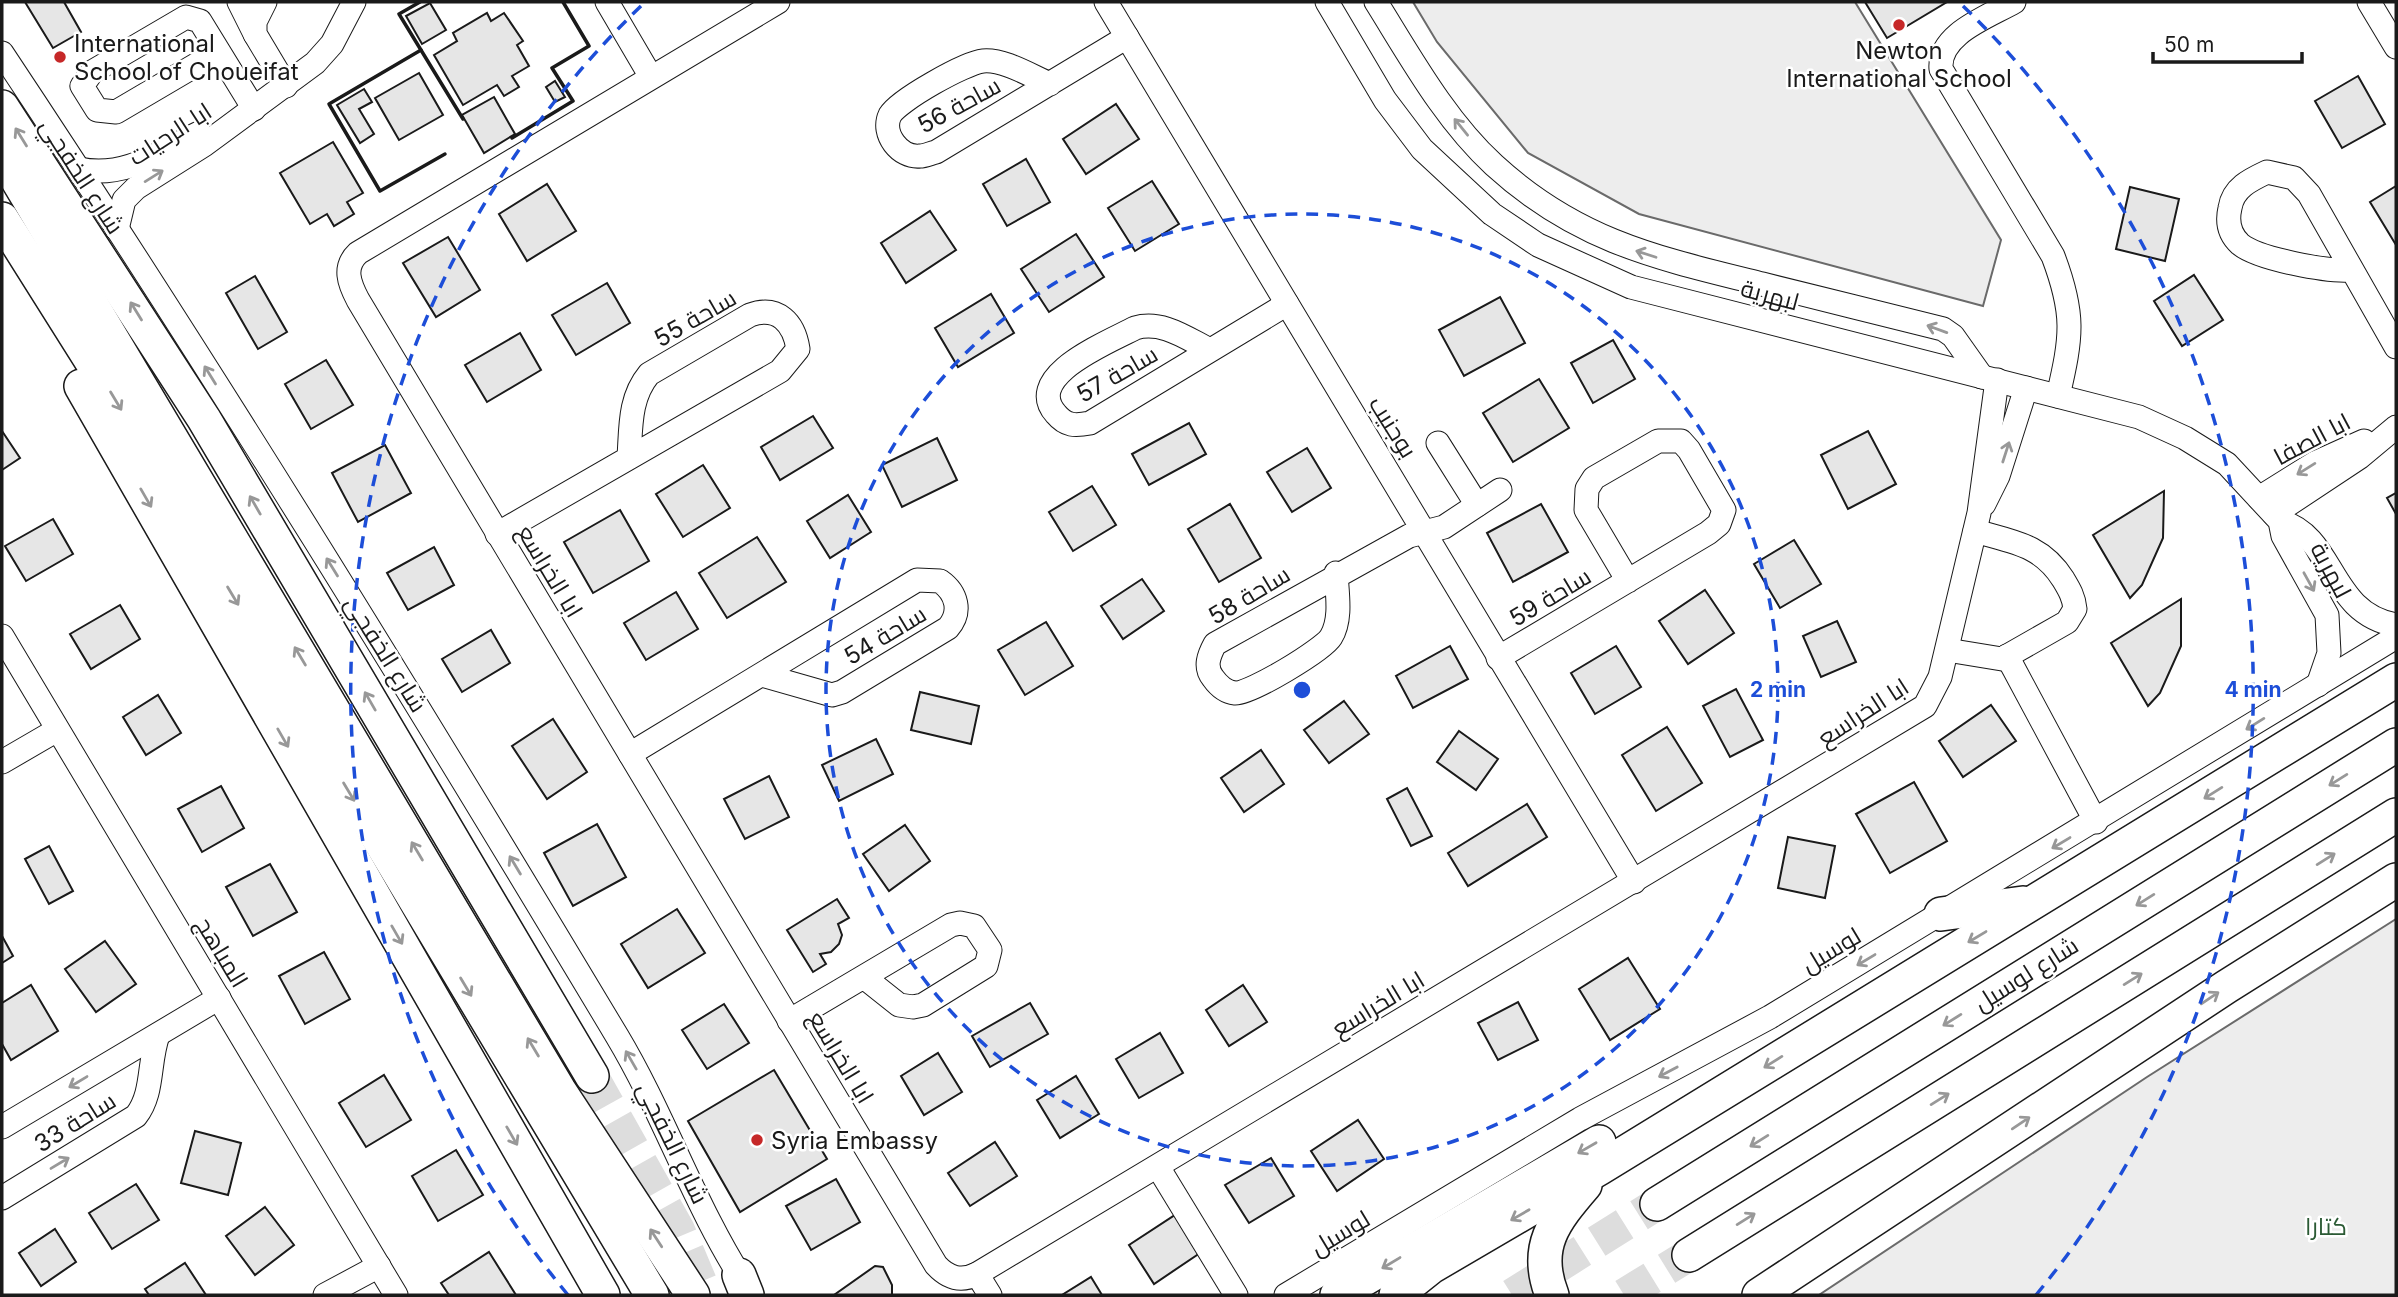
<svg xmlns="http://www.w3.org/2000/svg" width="2398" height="1297" font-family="Inter,Cairo,sans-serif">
  <rect width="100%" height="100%" fill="#fff"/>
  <g fill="#ededed" stroke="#6a6a6a" stroke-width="2">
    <polygon points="1413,2 1855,2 2001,240 1983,306 1639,214 1528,153 1437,42"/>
    <polygon points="2396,919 2396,1295 1819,1295 2147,1077"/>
  </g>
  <g fill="#e6e6e6" stroke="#1a1a1a" stroke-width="2">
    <polygon points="25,2 64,2 81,32 53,48"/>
    <polygon points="1865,2 1947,2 1887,38"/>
    <polygon points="430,3 446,30 422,44 406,16"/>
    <polygon points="487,13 491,21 504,13 523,41 517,45 529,66 512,76 519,87 504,96 497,85 463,105 434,55 457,41 453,33"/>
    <polygon points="419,73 443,115 399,140 375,98"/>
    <polygon points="2358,76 2385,124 2342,148 2315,101"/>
    <polygon points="555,81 565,97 555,102 546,87"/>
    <polygon points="364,89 372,102 359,109 374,134 360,143 337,105"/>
    <polygon points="494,97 515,134 484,153 462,115"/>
    <polygon points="1116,104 1139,139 1086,174 1063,139"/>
    <polygon points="333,142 363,193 347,202 354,214 334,226 327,214 310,224 280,173"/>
    <polygon points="1026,159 1050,202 1007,226 983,184"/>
    <polygon points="1152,181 1179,224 1135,251 1108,208"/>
    <polygon points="547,184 576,231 527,261 499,214"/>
    <polygon points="2396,186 2396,245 2370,202"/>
    <polygon points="2130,187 2179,199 2165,261 2116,249"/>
    <polygon points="930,211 956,250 906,283 881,243"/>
    <polygon points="1076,234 1104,277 1049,312 1021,269"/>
    <polygon points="448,237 480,290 436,317 403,263"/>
    <polygon points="2194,275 2223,320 2182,346 2154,301"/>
    <polygon points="255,276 287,332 258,349 226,293"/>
    <polygon points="607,283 630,323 576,355 552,315"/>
    <polygon points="991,294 1014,333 958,367 935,328"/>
    <polygon points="1500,297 1525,343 1464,376 1439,330"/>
    <polygon points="520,333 541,370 487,402 465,365"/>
    <polygon points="1613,340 1635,379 1593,403 1571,363"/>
    <polygon points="326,360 353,405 311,429 285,384"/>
    <polygon points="1539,379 1569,428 1513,462 1483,413"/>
    <polygon points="813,416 833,448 780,480 761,447"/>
    <polygon points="1189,423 1206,454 1149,485 1132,454"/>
    <polygon points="2,431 20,458 2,470"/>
    <polygon points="1868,431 1896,484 1848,509 1821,455"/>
    <polygon points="937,438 957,480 902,507 882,465"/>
    <polygon points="385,445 411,493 358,522 332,473"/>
    <polygon points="1307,448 1331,488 1292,512 1267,472"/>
    <polygon points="703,465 730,508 683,537 656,494"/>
    <polygon points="1092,486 1116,525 1073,551 1049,512"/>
    <polygon points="2164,491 2163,538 2142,585 2130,598 2093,535"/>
    <polygon points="2396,493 2396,514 2387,498"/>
    <polygon points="848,495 871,532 830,558 807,521"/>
    <polygon points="1230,504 1261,558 1219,582 1188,529"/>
    <polygon points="1541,504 1568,552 1513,582 1487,533"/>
    <polygon points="620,510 649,561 593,593 564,542"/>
    <polygon points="53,519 73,554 26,581 5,546"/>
    <polygon points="757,537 786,582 727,618 699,573"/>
    <polygon points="1794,540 1821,584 1780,608 1754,564"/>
    <polygon points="434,547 454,585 408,610 387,573"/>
    <polygon points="1142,579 1164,611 1123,639 1101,606"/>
    <polygon points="1705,590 1734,633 1688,664 1659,621"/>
    <polygon points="676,592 698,629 646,660 624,623"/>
    <polygon points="2181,599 2181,646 2160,693 2148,706 2111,643"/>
    <polygon points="120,605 140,639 91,669 70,634"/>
    <polygon points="1837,621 1856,662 1821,677 1803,636"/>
    <polygon points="1046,622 1073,666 1025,695 998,650"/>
    <polygon points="491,630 510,663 462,692 442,659"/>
    <polygon points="1450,646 1468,679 1413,708 1396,676"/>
    <polygon points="1616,646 1641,687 1595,714 1571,673"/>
    <polygon points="1736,689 1763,740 1730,757 1703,706"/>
    <polygon points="920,692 979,706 971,744 911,730"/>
    <polygon points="158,695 181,733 146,755 123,717"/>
    <polygon points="1344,701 1369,734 1329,763 1304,730"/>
    <polygon points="1991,705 2016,741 1963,777 1939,741"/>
    <polygon points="553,719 587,772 547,799 512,746"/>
    <polygon points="1667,727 1702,783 1656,811 1622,755"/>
    <polygon points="1459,731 1498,759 1476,790 1437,762"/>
    <polygon points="876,739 893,774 839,801 822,765"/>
    <polygon points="1261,750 1284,784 1244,812 1221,778"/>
    <polygon points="769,776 789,817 745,839 724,799"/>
    <polygon points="1914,782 1947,841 1890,873 1856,814"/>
    <polygon points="221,786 244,828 202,852 178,809"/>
    <polygon points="1407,788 1432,836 1411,846 1387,799"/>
    <polygon points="1527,804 1547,837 1468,886 1448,853"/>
    <polygon points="597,824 626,877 573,906 544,853"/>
    <polygon points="905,825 930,861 889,891 863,854"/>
    <polygon points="1788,837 1835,846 1825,898 1778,888"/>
    <polygon points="49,846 73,891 49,904 25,859"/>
    <polygon points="270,864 297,912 253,936 226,887"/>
    <polygon points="837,899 849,918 838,924 842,935 839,944 831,952 820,954 826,964 813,972 787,930"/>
    <polygon points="677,909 705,953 648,988 621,944"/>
    <polygon points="2,936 13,956 2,963"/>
    <polygon points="105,941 136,984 96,1012 65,969"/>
    <polygon points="324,952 350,999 305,1024 279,976"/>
    <polygon points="1628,958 1660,1009 1610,1040 1579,989"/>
    <polygon points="31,985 58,1031 11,1060 2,1044 2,1003"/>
    <polygon points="1243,985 1267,1022 1229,1046 1206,1010"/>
    <polygon points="1518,1002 1538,1040 1498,1060 1478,1023"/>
    <polygon points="1030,1003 1048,1034 990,1067 972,1036"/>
    <polygon points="724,1004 749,1043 707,1069 682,1030"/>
    <polygon points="1160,1033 1183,1073 1139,1098 1116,1059"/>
    <polygon points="938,1053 962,1092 924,1115 901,1076"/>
    <polygon points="774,1070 827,1159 740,1212 688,1121"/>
    <polygon points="384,1075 411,1120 366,1147 339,1103"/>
    <polygon points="1076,1076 1099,1114 1060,1138 1037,1100"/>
    <polygon points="1358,1120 1384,1159 1337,1191 1311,1151"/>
    <polygon points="195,1131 241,1143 228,1195 181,1183"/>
    <polygon points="995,1142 1017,1176 970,1206 948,1173"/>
    <polygon points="456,1150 483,1195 438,1221 412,1176"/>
    <polygon points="1271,1158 1294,1196 1249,1223 1225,1185"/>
    <polygon points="836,1179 860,1222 811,1250 786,1206"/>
    <polygon points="136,1184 159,1220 112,1249 89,1213"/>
    <polygon points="265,1207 294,1245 255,1275 226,1236"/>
    <polygon points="1175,1215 1200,1253 1154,1284 1129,1245"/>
    <polygon points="55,1229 76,1262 41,1286 19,1253"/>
    <polygon points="489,1252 516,1295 449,1295 441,1283"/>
    <polygon points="185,1263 206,1295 149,1295 145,1289"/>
    <polygon points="875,1266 883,1267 892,1285 892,1295 834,1295"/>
    <polygon points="1091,1277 1102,1295 1062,1295"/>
  </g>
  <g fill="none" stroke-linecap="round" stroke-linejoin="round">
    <g stroke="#ddd" stroke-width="33" stroke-dasharray="33 17" stroke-linecap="butt">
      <polyline points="592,1076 678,1229 706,1295"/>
      <polyline points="1512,1295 1657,1204"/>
      <polyline points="1624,1295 1689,1255"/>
    </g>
    <defs>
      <g id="minor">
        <polyline points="239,2 255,34"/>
        <polyline points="265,2 255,22 255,34 286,86"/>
        <polyline points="607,2 651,77"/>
        <path d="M 778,2 L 358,253 C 343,267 349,283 358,300 L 936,1265 C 948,1278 961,1282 977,1274 L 1925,706 L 1940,677 L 1979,513 L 1997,380"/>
        <polyline points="1106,2 1634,882"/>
        <polyline points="1327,2 1385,100 1422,149 1492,214 1538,245 1631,287 2139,417 2185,438 2227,464 2280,521 2283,536 2327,615 2329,653 2318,685"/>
        <path d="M 1376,2 C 1411,58 1445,120 1494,165 C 1577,241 1657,258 1762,284 C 1822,299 1883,314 1943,329 L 1953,336 L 1982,377"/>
        <path d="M 2014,2 C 1988,17 1938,34 1941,69 L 2053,256 C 2075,314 2072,336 2058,396"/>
        <polyline points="2369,2 2396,47"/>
        <polyline points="218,52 116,112 97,110 82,86 92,72 186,17 200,21 254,109"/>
        <path d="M 2,53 C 216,375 418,704 617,1036 C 665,1116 695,1208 747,1287"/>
        <path d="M 1050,84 C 1031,76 1004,59 983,61 C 965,63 899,100 890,115 C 881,134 900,158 920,156 C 925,156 931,153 936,152 L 1127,37"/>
        <path d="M 79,169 C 125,179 160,152 199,133"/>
        <polyline points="117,229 124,200 136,188 204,145 315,63 332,44 354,2"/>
        <path d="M 2351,270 C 2328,272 2258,259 2240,244 C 2229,234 2227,221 2230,208 C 2233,188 2250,180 2267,172 L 2294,178 L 2309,194 L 2396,347"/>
        <path d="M 1210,350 C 1186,338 1162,320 1135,328 C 1109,342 1022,376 1056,414 C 1066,426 1075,426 1090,423 L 1287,304"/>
        <polyline points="1438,443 1477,505"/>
        <polyline points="2259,498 2315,463 2364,441"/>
        <polyline points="1984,504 1998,476 2026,388"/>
        <polyline points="2274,514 2360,457 2396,427"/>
        <path d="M 2280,521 C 2336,537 2328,613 2396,625"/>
        <path d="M 497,534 L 780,371 L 798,349 C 794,323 778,305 750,315 L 649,374 C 629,398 631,428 629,457"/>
        <path d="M 1336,573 C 1337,593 1342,619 1331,637 C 1323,650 1250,694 1235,693 C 1225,692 1218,685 1213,678 C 1204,667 1209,655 1215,644 L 1409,536 L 1444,527 L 1500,490"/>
        <polyline points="2,636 396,1295"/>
        <path d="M 1947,650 L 2002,659 L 2067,622 L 2075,609 C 2074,597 2069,589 2063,579 C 2041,544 2012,542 1975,531"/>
        <polyline points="2007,656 2096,822"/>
        <polyline points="1498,658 1708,533 1719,524 1724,510 1689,450 1681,441 1658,441 1594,478 1587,489 1586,510 1628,581"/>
        <path d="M 630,754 L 917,580 L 940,581 C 957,593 962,612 948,628 L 842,692 L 832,695 L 762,675"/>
        <polyline points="2,762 57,730"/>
        <polyline points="789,1021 951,925 960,923 974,926 990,950 986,966 923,1005 913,1007 899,1005 865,978"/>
        <polyline points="2,1127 219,998"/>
        <polyline points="1158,1167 1236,1295"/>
        <path d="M 2,1198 L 136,1116 C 154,1093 148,1063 158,1035"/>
        <polyline points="977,1274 990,1295"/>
        <polyline points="325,1295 379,1266"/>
        <polyline points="1286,1295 1580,1119 1770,1017 2396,637"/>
      </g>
      <g id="highway">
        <polyline points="2,107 204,419 592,1076"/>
        <polyline points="2,154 559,1090 693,1295"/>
        <polyline points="2,219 109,389 652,1295"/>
        <polyline points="81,386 603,1295"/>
        <polyline points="1941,914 2023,903"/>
        <polyline points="1657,1204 2396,745"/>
        <polyline points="1689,1255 2396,815"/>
        <polyline points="739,1275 747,1295"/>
        <polyline points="1337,1295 1599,1142"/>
        <polyline points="1396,1295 1431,1267 1600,1168 2396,680"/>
        <path d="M 1552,1295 C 1533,1247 1554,1221 1585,1185"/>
        <polyline points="1759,1295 2226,987 2396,880"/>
      </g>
    </defs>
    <use href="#minor" stroke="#1a1a1a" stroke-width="25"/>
    <use href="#highway" stroke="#1a1a1a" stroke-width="36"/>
    <use href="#minor" stroke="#fff" stroke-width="23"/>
    <use href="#highway" stroke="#fff" stroke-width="33"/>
    <g stroke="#1a1a1a" stroke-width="3.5">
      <polyline points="420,2 399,14 463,119"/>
      <polyline points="421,50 329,104 380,191 445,154"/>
      <polyline points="512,138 573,101 552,68 589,46 563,2"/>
    </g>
  </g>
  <defs><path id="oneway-shaft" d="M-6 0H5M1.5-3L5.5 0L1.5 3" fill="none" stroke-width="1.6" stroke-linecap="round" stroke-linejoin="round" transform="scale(1.75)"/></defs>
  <g stroke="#989898">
    <use href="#oneway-shaft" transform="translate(1461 127) rotate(-129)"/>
    <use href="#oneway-shaft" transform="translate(21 137) rotate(-122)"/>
    <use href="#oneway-shaft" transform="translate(154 176) rotate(-32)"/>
    <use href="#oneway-shaft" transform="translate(1646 254) rotate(-162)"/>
    <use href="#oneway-shaft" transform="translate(136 311) rotate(-122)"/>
    <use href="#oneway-shaft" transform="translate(1937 329) rotate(-160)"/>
    <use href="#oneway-shaft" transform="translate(210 375) rotate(-122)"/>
    <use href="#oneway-shaft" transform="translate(116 401) rotate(59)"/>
    <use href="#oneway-shaft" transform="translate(2006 452) rotate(-72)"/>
    <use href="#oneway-shaft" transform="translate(2306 469) rotate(148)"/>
    <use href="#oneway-shaft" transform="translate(146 498) rotate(60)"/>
    <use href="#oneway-shaft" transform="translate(255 505) rotate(-120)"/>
    <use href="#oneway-shaft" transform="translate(332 567) rotate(-122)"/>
    <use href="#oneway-shaft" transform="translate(2309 582) rotate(61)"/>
    <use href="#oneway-shaft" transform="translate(233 596) rotate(59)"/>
    <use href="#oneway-shaft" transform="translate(300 656) rotate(-121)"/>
    <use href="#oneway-shaft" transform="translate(370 701) rotate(-120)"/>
    <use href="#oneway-shaft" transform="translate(2255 724) rotate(148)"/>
    <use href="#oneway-shaft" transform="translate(283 738) rotate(60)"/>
    <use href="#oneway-shaft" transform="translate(2338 780) rotate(148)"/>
    <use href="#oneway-shaft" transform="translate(349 792) rotate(59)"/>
    <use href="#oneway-shaft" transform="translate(2213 793) rotate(148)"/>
    <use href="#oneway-shaft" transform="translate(2061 843) rotate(149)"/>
    <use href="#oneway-shaft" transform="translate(417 851) rotate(-121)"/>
    <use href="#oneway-shaft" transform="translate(2326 859) rotate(-32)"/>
    <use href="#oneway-shaft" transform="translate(515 865) rotate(-121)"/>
    <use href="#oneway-shaft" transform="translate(2145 900) rotate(148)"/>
    <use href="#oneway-shaft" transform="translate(397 935) rotate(60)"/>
    <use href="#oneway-shaft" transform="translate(1977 937) rotate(149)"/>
    <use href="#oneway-shaft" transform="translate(1866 960) rotate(149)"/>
    <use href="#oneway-shaft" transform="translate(2133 979) rotate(-32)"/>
    <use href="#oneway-shaft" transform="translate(466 987) rotate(59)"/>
    <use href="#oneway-shaft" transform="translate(2210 998) rotate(-34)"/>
    <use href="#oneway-shaft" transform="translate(1952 1020) rotate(148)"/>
    <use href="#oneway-shaft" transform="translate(533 1047) rotate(-121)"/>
    <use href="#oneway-shaft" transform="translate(631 1060) rotate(-120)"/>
    <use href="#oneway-shaft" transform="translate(1773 1062) rotate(148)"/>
    <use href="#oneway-shaft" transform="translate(1668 1072) rotate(152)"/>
    <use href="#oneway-shaft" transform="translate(78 1082) rotate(149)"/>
    <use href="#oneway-shaft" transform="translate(1940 1099) rotate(-32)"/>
    <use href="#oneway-shaft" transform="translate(2021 1123) rotate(-34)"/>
    <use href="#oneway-shaft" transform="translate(512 1136) rotate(60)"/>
    <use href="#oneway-shaft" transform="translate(1759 1141) rotate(148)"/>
    <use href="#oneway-shaft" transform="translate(1587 1148) rotate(150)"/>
    <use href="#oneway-shaft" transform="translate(60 1163) rotate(-31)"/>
    <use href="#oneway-shaft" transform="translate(1520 1215) rotate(150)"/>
    <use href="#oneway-shaft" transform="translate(1746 1219) rotate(-32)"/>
    <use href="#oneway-shaft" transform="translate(656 1238) rotate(-123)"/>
    <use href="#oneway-shaft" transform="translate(1391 1263) rotate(149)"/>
  </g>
  <g fill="none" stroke="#1d4ed8" stroke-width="3.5" stroke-dasharray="12 9">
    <circle cx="1302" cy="690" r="476"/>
    <path d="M568 1295A951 951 0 0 1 641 6M1963 6A951 951 0 0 1 2036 1295"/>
  </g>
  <g fill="#c62828" stroke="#fff" stroke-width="2.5">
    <circle cx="1899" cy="25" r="7"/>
    <circle cx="60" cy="57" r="7"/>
    <circle cx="757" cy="1140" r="7"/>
  </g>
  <g text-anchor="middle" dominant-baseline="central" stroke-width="5" stroke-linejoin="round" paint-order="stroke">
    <g font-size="24" fill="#1a1a1a" stroke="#fff" text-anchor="start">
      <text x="74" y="43">International<tspan x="74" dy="28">School of Choueifat</tspan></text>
      <text x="1899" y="50" text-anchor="middle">Newton<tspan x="1899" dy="28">International School</tspan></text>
      <text x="771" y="1140">Syria Embassy</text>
    </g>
    <g font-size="24" fill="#1a1a1a" stroke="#fff">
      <text transform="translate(959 105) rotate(-29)">ساحة 56</text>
      <text transform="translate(170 134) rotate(-33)">ابا الرحيات</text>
      <text transform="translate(82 176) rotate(57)">شارع الخفجي</text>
      <text transform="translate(1770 295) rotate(15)">لبهرية</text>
      <text transform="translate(695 318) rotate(-30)">ساحة 55</text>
      <text transform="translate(1117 374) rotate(-30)">ساحة 57</text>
      <text transform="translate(1393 427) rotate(58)">بوجنيب</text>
      <text transform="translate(2312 439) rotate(-28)">ابا الصفا</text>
      <text transform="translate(2331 570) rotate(62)">لبهرية</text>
      <text transform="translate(550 571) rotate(59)">ابا الخراسع</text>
      <text transform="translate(1249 595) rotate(-31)">ساحة 58</text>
      <text transform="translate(1550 597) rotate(-31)">ساحة 59</text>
      <text transform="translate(885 635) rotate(-31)">ساحة 54</text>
      <text transform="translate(386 654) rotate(58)">شارع الخفجي</text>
      <text transform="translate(1863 712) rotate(-33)">ابا الخراسع</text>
      <text transform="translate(1831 950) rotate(-31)">لوسيل</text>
      <text transform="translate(222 952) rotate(59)">المباهج</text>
      <text transform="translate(2026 974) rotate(-32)">شارع لوسيل</text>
      <text transform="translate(1378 1004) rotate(-31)">ابا الخراسع</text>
      <text transform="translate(841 1057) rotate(59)">ابا الخراسع</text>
      <text transform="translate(75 1122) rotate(-32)">ساحة 33</text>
      <text transform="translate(673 1143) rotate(64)">شارع الخفجي</text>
      <text transform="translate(1340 1233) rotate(-31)">لوسيل</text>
    </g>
    <g font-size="24" fill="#2b5a34" stroke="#fff">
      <text x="2326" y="1226">كتارا</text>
    </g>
  </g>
  <circle cx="1302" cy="690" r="10" fill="#1d4ed8" stroke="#fff" stroke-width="3.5"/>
  <g font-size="21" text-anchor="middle" font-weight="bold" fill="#1d4ed8" stroke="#fff" stroke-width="5" stroke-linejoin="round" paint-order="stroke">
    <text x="1778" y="697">2 min</text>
    <text x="2253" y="697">4 min</text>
  </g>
  <rect width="2398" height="1297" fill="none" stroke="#1a1a1a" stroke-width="7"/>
  <path d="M2153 52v10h149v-10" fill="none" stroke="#1a1a1a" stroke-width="3.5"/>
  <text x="2164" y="52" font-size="21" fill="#1a1a1a" stroke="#ffffff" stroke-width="5" paint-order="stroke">50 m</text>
</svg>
